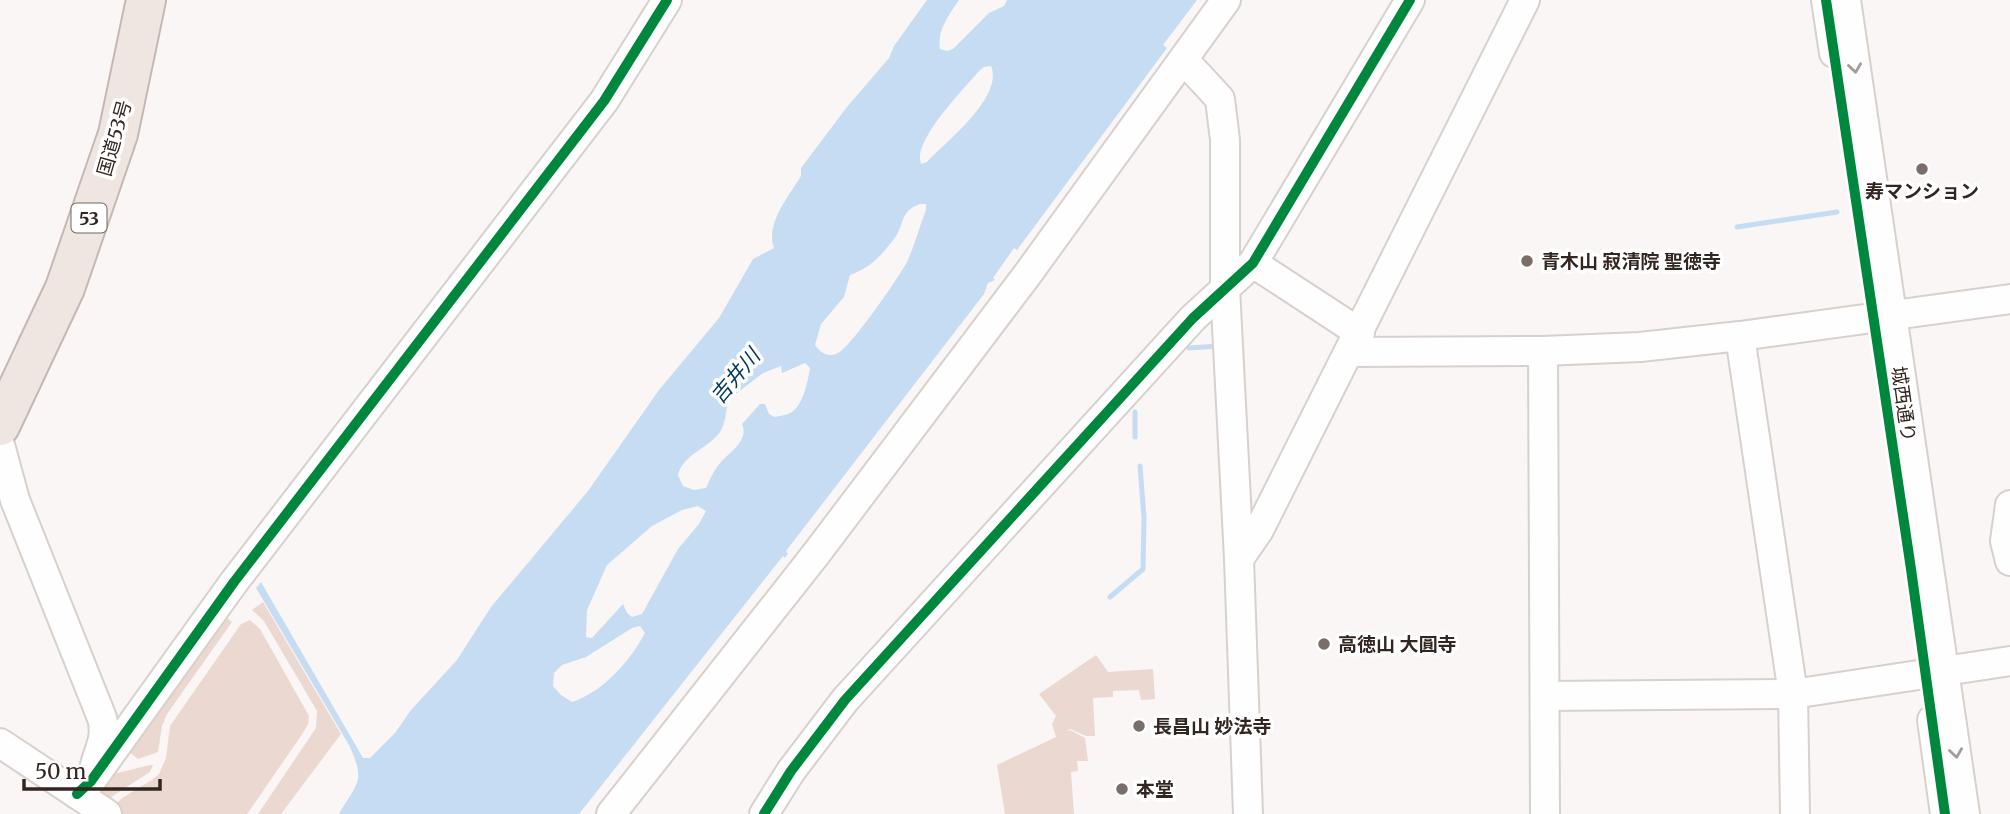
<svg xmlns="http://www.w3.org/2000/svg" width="2010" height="814" font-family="Merriweather,'Noto Sans JP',serif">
  <rect width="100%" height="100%" fill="#faf6f5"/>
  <g fill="#ead8d1">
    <polygon points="263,602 341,734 281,814 258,814 316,728 317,711 264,621 252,610"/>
    <polygon points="220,612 232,622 167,714 162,726 158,752 138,759 123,747"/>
    <polygon points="250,620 260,629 309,716 308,724 301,736 247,814 124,814 113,807 122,798 152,780 159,774 166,758 170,726 241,624"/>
    <polygon points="1096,655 1108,672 1153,669 1155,699 1141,700 1139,690 1113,691 1113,697 1093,698 1095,736 1086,736 1070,729 1064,732 1070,730 1085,738 1088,761 1077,761 1078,771 1071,772 1074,814 1005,814 997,765 1056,737 1052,724 1056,716 1039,694"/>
    <polygon points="150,765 153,765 150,772 114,795 107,802 93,786 105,776"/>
  </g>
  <path fill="#c6dcf2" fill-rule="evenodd" d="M 927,0 L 959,0 C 949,15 937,30 940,49 L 947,51 L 953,49 L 989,13 L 1004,6 L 1007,0 L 1197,0 L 1163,45 L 1167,48 L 1017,250 L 1014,248 L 993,278 L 995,280 L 988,283 L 984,294 L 786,551 L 788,554 L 785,558 L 783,556 L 579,814 L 339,814 C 358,781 366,782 349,745 L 256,588 L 261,582 L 363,758 L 370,758 L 395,733 L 411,710 L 457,660 L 491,607 L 588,491 L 659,390 L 719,318 L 753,259 L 774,248 C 765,224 789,196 801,176 L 801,168 L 847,107 L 889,58 L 894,46 ZM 991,66 C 1004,97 946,142 927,162 L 921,164 C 912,141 964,89 979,71 L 984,67 ZM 920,204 L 926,204 L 926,210 C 919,227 915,245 907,262 C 899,277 851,347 838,353 C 828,358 821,353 815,345 L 821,324 L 844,297 L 850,275 C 871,267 880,257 894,239 C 905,225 899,211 920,204 ZM 805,363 L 810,368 C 808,381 803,405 792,412 C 787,415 780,416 774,417 L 769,414 L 765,404 L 760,404 L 742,424 C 749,440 731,451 721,462 C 714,470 710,479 706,488 L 694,490 L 683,486 L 678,475 C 684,453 708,449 720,432 C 726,423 726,410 728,400 L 763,373 L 781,366 L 782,373 ZM 698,506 L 706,511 L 699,524 L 678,549 L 642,614 L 632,617 L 627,613 L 623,604 L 592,638 L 586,637 L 587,610 L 607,565 L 652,526 L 682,510 ZM 640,626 L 645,633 C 630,661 603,692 572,702 L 561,695 L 553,686 L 554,673 L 562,665 L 586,657 L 632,628 Z"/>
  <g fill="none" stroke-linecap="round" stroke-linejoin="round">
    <g stroke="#c6dcf2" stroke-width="5">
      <polyline points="1737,227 1837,212"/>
      <polyline points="1189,348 1219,346"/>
      <polyline points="1135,437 1135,412"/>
      <polyline points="1110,597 1143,569 1144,517 1140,466"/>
    </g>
    <defs>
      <g id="minor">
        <polyline points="1826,0 1834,53"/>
        <polyline points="1846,0 1965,814"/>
        <polyline points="1184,60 1220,99 1225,140 1225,288 1239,559 1248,814"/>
        <polyline points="1253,263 1360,333"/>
        <polyline points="1740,336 1793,694 1795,814"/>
        <polyline points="1543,351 1545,814"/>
        <polyline points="1350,352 1543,351 1640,347 1740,336 2010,299"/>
        <path d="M 0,445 L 15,500 L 102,718 C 107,737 100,747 95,765"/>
        <polyline points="2010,505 2005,541 2010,561"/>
        <polyline points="1239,559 1259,530 1525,0"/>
        <polyline points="1545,696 1793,694 2010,661"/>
        <polyline points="1932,720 1945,814"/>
        <polyline points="0,743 107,814"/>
        <polyline points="77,794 91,781 234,582 604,101 667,0"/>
        <polyline points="611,814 816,554 1027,275 1226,0"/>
        <polyline points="764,814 791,771 845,700 1193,318 1253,263 1410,0"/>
      </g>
      <polyline id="highway" points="0,426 65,288 118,134 146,0"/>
    </defs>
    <use href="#minor" stroke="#d8d0cc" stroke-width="32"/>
    <use href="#highway" stroke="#c5b8b4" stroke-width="42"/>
    <use href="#minor" stroke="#fefefe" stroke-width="28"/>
    <use href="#highway" stroke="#efe6e2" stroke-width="38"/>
    <defs>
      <g id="cycleway">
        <polyline points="1826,0 1911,569 1945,814"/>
        <polyline points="77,794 91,781 234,582 604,101 667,0"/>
        <polyline points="764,814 791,771 845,700 1193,318 1253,263 1410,0"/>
      </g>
    </defs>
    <use href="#cycleway" stroke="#fff" stroke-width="15"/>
    <use href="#cycleway" stroke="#00873e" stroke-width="10"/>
  </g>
  <defs><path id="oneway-chevron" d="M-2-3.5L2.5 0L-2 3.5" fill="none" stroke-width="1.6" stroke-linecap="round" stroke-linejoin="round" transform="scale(1.75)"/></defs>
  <g stroke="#a39c9a">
    <use href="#oneway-chevron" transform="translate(1855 68) rotate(82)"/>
    <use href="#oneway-chevron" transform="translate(1956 753) rotate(82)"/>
  </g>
  <g fill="#796e6a" stroke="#fff" stroke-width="2.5">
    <circle cx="1922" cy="169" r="7"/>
    <circle cx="1527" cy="261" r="7"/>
    <circle cx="1324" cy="644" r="7"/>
    <circle cx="1139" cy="726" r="7"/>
    <circle cx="1122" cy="789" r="7"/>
  </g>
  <g text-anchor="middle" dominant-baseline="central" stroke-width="7" stroke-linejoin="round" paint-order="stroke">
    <rect fill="#fff" stroke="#706662" stroke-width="2" x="71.5" y="203.5" width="35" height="29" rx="5"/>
    <g font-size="18" font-weight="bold" fill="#33251f">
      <text x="89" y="218">53</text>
    </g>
    <g font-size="19" fill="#33251f" stroke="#fff">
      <text transform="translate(114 138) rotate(-74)">国道53号</text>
      <text transform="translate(1904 404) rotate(82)">城西通り</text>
    </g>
    <g font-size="19" font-weight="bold" fill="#33251f" stroke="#fff" text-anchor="start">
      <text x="1922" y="191" text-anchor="middle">寿マンション</text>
      <text x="1541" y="261">青木山 寂清院 聖徳寺</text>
      <text x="1338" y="644">高徳山 大圓寺</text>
      <text x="1153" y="726">長昌山 妙法寺</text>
      <text x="1136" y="789">本堂</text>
    </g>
    <g font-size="21" font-style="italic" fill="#023961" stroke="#fff">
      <text transform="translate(735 376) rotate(-50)">吉井川</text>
    </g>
  </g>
  <path d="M24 779v10h136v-10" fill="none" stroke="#33251f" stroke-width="3.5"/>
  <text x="35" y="779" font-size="21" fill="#33251f" stroke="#ffffff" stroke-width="5" paint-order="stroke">50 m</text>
</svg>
